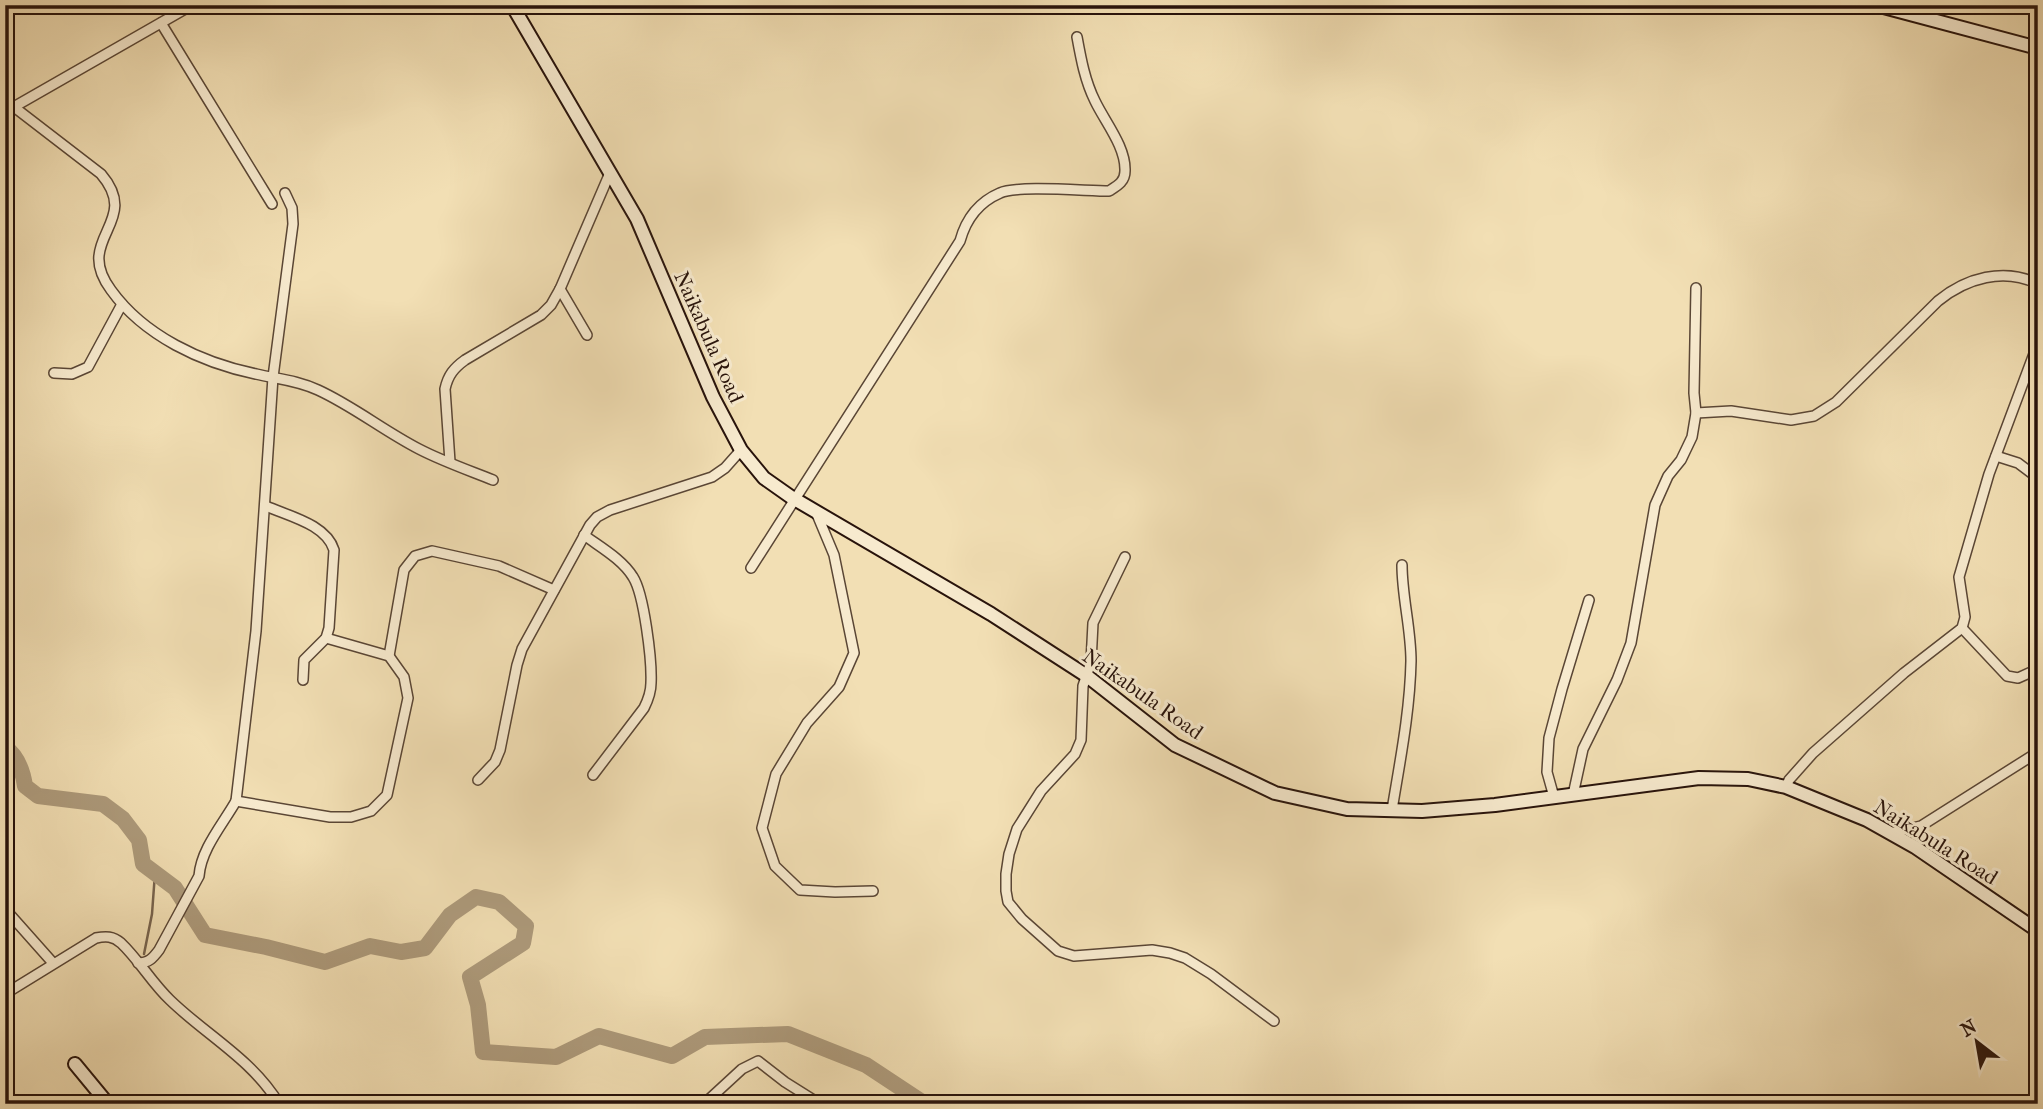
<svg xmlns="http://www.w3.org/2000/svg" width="2043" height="1109" font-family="'IM FELL French Canon',serif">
  <rect width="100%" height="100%" fill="#f2dfb4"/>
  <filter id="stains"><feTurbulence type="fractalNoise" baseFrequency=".00286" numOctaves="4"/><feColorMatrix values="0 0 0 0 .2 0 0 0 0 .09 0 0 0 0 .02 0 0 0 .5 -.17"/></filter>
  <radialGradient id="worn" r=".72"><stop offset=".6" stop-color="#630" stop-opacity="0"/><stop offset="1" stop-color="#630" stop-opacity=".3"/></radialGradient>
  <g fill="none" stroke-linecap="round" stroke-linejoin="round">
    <polyline stroke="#78644e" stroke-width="2.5" points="144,954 152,914 155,873"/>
    <path stroke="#ad9a7b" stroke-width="16" d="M 5,747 C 17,756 23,772 25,786 L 38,796 L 103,804 L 123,819 L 139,840 L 143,864 L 175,888 L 205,935 L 266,947 L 325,962 L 370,946 L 401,952 L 425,948 L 450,915 L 476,897 L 499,902 L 526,926 L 523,943 L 470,977 L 478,1005 L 483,1052 L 556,1057 L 599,1036 L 672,1056 L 705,1037 L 788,1034 L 866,1065 L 925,1104"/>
    <defs>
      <g id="street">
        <polyline points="161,23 272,204"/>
        <path d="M 14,107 L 101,174 C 143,223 72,238 111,290 C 144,336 202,363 256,374 C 277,379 297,380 318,390 C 353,406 384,431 419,449 C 442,461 468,470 493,480"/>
        <polyline points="5,112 192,5"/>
        <polyline points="285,193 292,208 293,224 273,377 256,631 236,801 330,817 351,817 371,811 387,795 408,698 404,677 389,656 326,638"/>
        <polyline points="560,289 587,335"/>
        <polyline points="54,373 72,374 88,367 122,304"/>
        <path d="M 1696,413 L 1731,411 L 1791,420 L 1814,416 L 1836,402 L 1938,301 C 1966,278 2004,267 2038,284"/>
        <polyline points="1996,456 2018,463 2038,478"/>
        <path d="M 450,462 L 445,389 C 448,375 454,368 465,360 L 541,315 L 551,305 L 560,289 L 609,175"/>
        <path d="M 266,506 C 288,516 326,524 334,550 L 329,628 L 326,638 L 304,660 L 303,680"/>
        <polyline points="816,512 834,555 854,653 839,687 807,723 776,774 762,828 775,866 800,890 835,892 873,891"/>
        <path d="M 584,535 C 600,547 622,559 633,577 C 644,594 652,660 651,683 C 651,692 648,700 644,708 L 593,775"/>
        <polyline points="1125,557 1093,623 1091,662 1083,686 1081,740 1075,754 1041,791 1017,829 1009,854 1006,874 1006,891 1008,902 1022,919 1058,951 1074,956 1152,950 1170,953 1185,958 1211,974 1274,1021"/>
        <path d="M 751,568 L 960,241 C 966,219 979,202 1000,193 C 1017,185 1086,191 1109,191 C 1117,186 1125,182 1125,171 C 1126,147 1105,122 1095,101 C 1085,81 1081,59 1077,37"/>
        <polyline points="1962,628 2007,676 2018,678 2038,669"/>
        <polyline points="389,656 404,570 415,556 432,551 499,566 554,590"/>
        <polyline points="478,780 495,762 500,750 517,665 522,649 590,525 597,517 610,510 712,477 725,468 741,450"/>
        <polyline points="1786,787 1789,780 1813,753 1904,673 1962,628 1965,617 1959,577 1989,474 2038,343"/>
        <polyline points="1573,795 1583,749 1617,680 1631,643 1655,505 1668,476 1681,460 1692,437 1696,413 1694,393 1696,288"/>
        <polyline points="1554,797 1547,772 1549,738 1562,689 1589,600"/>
        <path d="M 1392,810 C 1400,761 1410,711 1411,661 C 1411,628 1402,597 1402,565"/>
        <polyline points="1891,833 1921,826 2038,752"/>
        <polyline points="5,909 53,963"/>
        <path d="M 138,963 C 149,963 153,958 159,950 L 199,876 C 201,849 223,824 236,801"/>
        <path d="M 5,994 L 96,938 C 106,936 113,936 121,943 C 139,960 152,983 170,1000 C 206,1035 253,1060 279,1104"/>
        <polyline points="704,1104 742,1069 758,1061 785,1082 820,1104"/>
      </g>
      <g id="secondary">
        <polyline points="512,5 637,219 713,397 741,450 764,478 791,497 991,614 1087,676 1175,745 1275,793 1347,809 1422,811 1495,805 1699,778 1748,779 1786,787 1867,820 1915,847 2038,931"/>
        <polyline points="1876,5 2038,48"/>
        <polyline points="75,1064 108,1104"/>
      </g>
    </defs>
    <use href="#street" stroke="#5a4635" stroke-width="12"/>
    <use href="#secondary" stroke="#28130b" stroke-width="16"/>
    <use href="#street" stroke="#f7eace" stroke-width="9"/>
    <use href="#secondary" stroke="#f7eace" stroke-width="12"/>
  </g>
  <g text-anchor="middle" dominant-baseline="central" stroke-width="6" stroke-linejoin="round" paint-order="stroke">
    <g font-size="21" fill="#28130b" stroke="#f7eace">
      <text transform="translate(709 337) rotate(66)">Naikabula Road</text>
      <text transform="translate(1143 694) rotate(35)">Naikabula Road</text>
      <text transform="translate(1936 842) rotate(32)">Naikabula Road</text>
    </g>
  </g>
  <rect width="2043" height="1109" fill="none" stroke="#f2dfb4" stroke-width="28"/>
  <rect x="7" y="7" width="2029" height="1095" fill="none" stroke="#28130b" stroke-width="3.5"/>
  <rect x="14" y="14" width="2015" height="1081" fill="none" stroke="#28130b" stroke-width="2"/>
  <g transform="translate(1977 1042) rotate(329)" stroke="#f7eace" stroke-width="5" paint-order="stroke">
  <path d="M0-5L12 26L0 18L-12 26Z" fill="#28130b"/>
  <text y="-10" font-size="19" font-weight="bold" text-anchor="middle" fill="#28130b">N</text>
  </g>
  <rect width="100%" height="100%" filter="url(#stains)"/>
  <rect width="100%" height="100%" fill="url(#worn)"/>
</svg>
